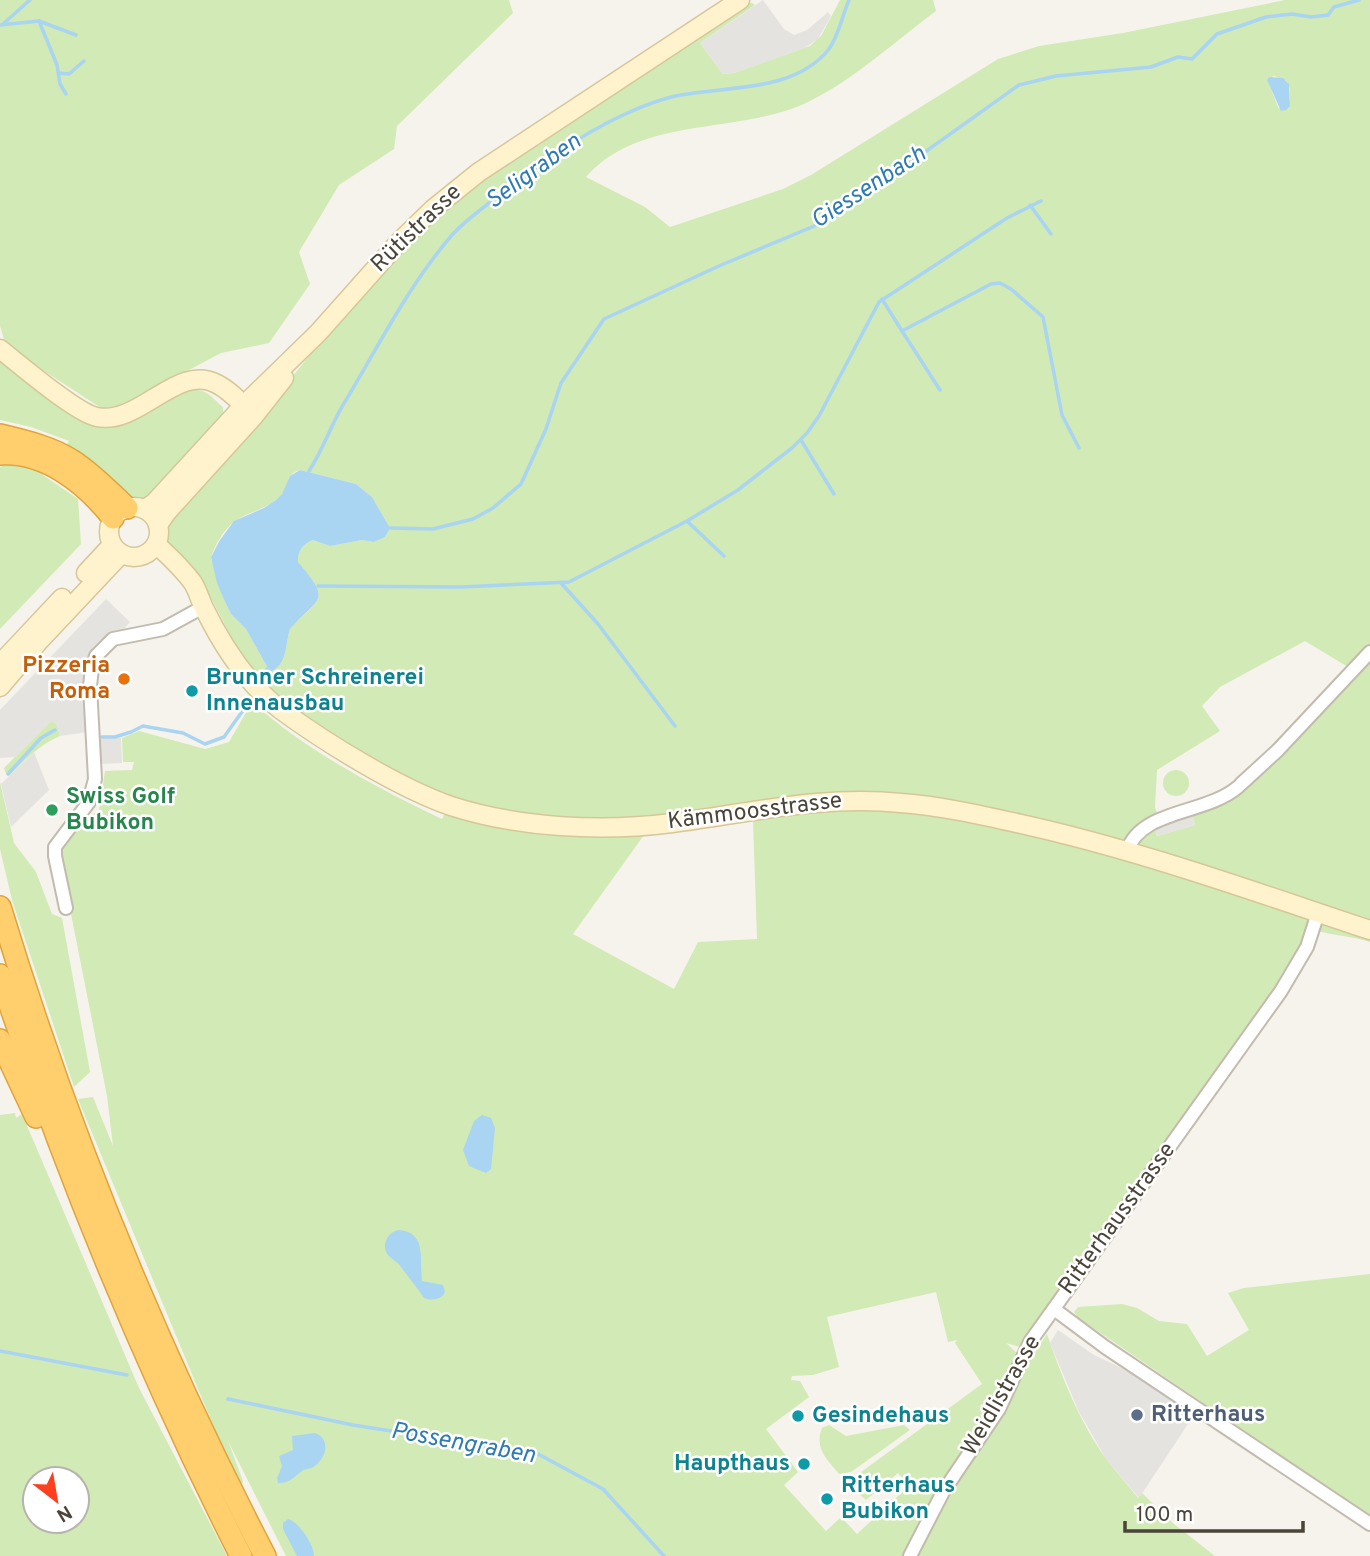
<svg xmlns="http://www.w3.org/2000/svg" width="1370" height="1556" font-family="Overpass,sans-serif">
  <rect width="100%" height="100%" fill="#f6f3ec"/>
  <g fill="#d2eab5" fill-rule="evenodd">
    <polygon points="0,0 509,0 513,13 397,126 394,149 339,185 299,252 310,284 269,343 221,353 121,406 104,410 6,346 0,326"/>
    <path d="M 840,0 L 933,0 L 936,11 C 897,40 853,80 810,101 C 740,136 642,114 586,177 L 645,207 L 670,227 L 783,189 L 811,175 L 998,59 L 1039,46 L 1123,33 L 1285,0 L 1370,0 L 1370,942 C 1351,936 1332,935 1313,930 L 1304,954 L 1281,991 L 1026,1349 L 1006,1343 L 1028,1363 L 1047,1334 C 1062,1378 1080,1423 1107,1460 C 1117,1473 1128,1485 1138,1498 L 1142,1493 L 1174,1524 L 1215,1556 L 286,1556 L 228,1441 L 243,1481 L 240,1490 L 78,1099 L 93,1097 L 113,1146 L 107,1096 L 59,853 C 63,833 81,819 99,811 L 105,771 L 132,770 L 134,762 L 123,762 L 122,738 L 139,731 L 205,749 L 229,742 L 252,702 C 308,752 376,787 442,819 L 449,805 C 520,826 596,832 670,823 C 730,816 789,801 850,800 C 929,799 1009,820 1085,839 L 1085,832 C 1063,826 1042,823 1020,818 C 966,806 912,794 857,794 C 801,794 747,807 693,814 C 618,825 535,826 462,803 C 426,792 394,773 361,754 C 324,733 280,708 254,674 C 243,660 235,644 227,629 C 220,615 214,602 205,589 C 194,572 160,553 164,530 C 167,510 238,441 255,421 C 288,384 318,343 351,305 C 383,268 418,232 455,198 L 746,3 L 752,3 L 755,5 L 700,43 L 723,74 L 734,73 L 810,46 L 821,36 ZM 1274,76 L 1287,81 L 1290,89 L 1290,106 L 1283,111 L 1278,107 L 1267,79 ZM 300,470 L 356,484 L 372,497 L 390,528 L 385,537 L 374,542 L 362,540 L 330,546 L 313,540 C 304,543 297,551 298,562 C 333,603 319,597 290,629 C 285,644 288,665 270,672 L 246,629 L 231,614 L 226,604 L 211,558 C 214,546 225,528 235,521 C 249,511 270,509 282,494 C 290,485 285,474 300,470 ZM 1305,641 L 1353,670 L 1278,750 L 1241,784 L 1221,799 L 1191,810 L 1195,825 L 1157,836 L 1153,822 L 1159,820 L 1155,807 L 1157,770 L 1220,731 L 1202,706 L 1220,687 ZM 753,820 L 757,939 L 698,942 L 674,989 L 573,934 L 644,835 ZM 936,1292 L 948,1342 L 957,1340 L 955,1343 L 982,1384 L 846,1483 L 866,1500 L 898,1473 L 909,1486 L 857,1534 L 841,1517 L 826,1531 L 784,1485 L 798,1472 L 766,1429 L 809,1397 L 800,1381 L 791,1380 L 792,1376 L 813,1375 L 839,1367 L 827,1317 Z"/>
    <path d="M 0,358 C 22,376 66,418 91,424 C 132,434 174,381 202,391 C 211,394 216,402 223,407 L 223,415 L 150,499 L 142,502 L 127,500 L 65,449 L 69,441 L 31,427 L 0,420 Z"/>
    <polygon points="6,465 34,469 78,499 81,544 0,629 0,467"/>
    <path d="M 50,722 L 54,722 L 57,725 L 60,736 C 39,745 25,760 9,776 L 5,772 L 4,768 Z"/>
    <circle cx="1176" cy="783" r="13"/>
    <polygon points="0,782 14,843 36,872 52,914 62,918 90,1072 74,1087 12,900 0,849"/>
    <path d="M 15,1113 L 16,1118 L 22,1114 L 139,1388 L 227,1556 L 0,1556 L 0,1115 ZM 35,1479 L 77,1479 L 77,1521 L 35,1521 Z"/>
    <polygon points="1370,1274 1370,1517 1086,1323 1083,1324 1074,1312 1078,1307 1122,1304 1137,1308 1159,1321 1187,1324 1207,1356 1249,1330 1228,1293 1244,1288"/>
    <path d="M 829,1425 L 846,1436 L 904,1425 L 910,1430 L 851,1472 L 839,1474 C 827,1459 814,1448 822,1428 Z"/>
  </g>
  <g fill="#e5e3e0">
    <polygon points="763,0 784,29 794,35 807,30 828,12 831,16 818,39 805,48 734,73 723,74 700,43"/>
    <polygon points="106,599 130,622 124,629 110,633 100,640 92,648 87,659 85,673 88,732 60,736 57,725 54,722 50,722 15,757 0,758 0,710"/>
    <polygon points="121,738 122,763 100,764 98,739"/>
    <polygon points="34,752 49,790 11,827 1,784"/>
    <polygon points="1191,810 1195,825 1157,836 1153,822"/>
    <polygon points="1058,1330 1094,1355 1128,1371 1198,1418 1188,1424 1139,1498 1106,1459 1079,1412 1050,1343"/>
  </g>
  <g fill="#a9d4f2">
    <polygon points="1269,77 1283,78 1289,84 1290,106 1286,110 1281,111 1267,80"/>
    <path d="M 300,470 L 356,484 L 372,497 L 390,528 L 385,537 L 374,542 L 362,540 L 330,546 L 313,540 C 304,543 297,551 298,562 C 333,603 319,596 290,629 C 285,644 288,665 270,672 L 246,629 L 231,614 L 226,604 L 217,583 L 211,557 L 220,540 L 234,521 L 264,508 L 276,500 L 282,494 L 290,476 Z"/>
    <polygon points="482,1115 491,1118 495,1128 491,1169 486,1173 469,1166 463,1150 474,1121"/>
    <path d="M 398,1230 C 428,1232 419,1260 422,1281 L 443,1285 L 445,1292 C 441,1300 432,1301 424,1298 C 417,1287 409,1278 401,1267 C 398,1262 393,1260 389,1256 C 380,1246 387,1233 398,1230 Z"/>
    <path d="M 315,1433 C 332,1439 326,1460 312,1468 C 309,1469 304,1469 302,1471 C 293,1477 291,1483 278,1483 L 277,1478 L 282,1466 L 279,1456 L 293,1450 L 292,1436 Z"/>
    <path d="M 288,1519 C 299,1522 314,1545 314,1556 L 297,1556 L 283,1529 L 283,1523 Z"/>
  </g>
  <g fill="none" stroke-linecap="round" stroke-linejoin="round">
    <g stroke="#a9d4f2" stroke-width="3.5">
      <polyline points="39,21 57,65 60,84 66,94"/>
      <polyline points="3,24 30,0"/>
      <polyline points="0,25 39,21 76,35"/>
      <polyline points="59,73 69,74 84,61"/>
      <polyline points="1030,205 1051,234"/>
      <polyline points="882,299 902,331 991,284 1000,283 1011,289 1043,317 1062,415 1079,448"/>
      <polyline points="902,331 940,390"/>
      <polyline points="801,440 834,494"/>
      <path d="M 309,471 C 323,450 330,427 343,405 C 377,349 408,286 452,235 C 465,221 481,209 496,198 C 535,168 576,137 621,116 C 640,107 659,99 681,95 C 729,86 795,92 829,49 C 839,35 842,16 849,0"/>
      <polyline points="687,521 724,556"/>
      <polyline points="390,528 433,529 473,519 493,508 521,484 546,429 561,383 604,319 719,266 831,219 1019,85 1056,76 1151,67 1178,57 1192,59 1217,34 1266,17 1292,14 1311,17 1328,15 1334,7 1359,0"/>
      <polyline points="561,583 598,624 675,726"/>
      <polyline points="318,586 461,587 569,582 687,521 738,490 792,448 807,433 819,416 879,302 1007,218 1041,201"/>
      <polyline points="264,675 267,669"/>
      <polyline points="102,737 115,737 131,732 143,726 183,733 205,744 224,737 249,702"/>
      <polyline points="8,774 41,738 55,730"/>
      <polyline points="0,1351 127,1375"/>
      <polyline points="228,1399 353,1425 538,1454 603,1489 664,1556"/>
    </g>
    <defs>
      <g id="street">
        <polyline points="1241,784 1278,750 1370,652"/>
        <path d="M 1127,851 C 1141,809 1205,815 1238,787"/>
        <polyline points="66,908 55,856 55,847 89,802 95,779 90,686 92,668 96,656 113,639 163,629 203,607"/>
        <polyline points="1054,1309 1105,1347 1370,1524"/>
        <polyline points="910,1556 943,1492 999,1409 1030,1342 1281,991 1307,947 1318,913"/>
      </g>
      <g id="secondary">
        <path d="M 0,349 C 19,364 76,413 97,417 C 139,426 178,362 217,384 C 231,391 243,405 254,416"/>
        <circle cx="134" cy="532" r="25"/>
        <polyline points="145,509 154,503 243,406 318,333 399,242 433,209 479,172 740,0"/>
        <polyline points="158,525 167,512 254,416 284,378"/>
        <path d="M 156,544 C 169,556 183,569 193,583 C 198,591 200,600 204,608 C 222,645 247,684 281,710 C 326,743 399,788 451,806 C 519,828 602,832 672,823 C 749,813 823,795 901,803 C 941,806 981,815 1021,824 C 1139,850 1255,892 1370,930"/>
        <polyline points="86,573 112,545"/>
        <polyline points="0,664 62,598"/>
        <polyline points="0,687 40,640 121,554"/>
      </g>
      <g id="highway">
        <path d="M 0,435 C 25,441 51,447 73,461 C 93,474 110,492 127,508"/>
        <path d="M 0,454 C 46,451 86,484 113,518"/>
        <path d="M 0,907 C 68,1131 157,1349 265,1556"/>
        <path d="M 0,975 C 66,1175 146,1368 241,1556"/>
        <polyline points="0,1040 36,1117"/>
      </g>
    </defs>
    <use href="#street" stroke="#c2bbae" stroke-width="16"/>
    <use href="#secondary" stroke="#d6c79b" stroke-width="21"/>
    <use href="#highway" stroke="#e0a43c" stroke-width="24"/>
    <use href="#street" stroke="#fff" stroke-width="12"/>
    <use href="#secondary" stroke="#fff3cd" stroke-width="18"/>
    <use href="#highway" stroke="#ffcf6e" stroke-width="21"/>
  </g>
  <circle fill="#e8710a" stroke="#fff" stroke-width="2.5" cx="124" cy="679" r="7"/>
  <g fill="#0f9aa8" stroke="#fff" stroke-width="2.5">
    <circle cx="192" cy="691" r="7"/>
    <circle cx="798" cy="1416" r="7"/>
    <circle cx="804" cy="1464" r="7"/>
    <circle cx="827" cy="1499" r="7"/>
  </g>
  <circle fill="#2e9e5b" stroke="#fff" stroke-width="2.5" cx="52" cy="810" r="7"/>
  <circle fill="#5c6f8a" stroke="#fff" stroke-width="2.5" cx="1137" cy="1415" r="7"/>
  <g text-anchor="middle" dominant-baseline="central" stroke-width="5" stroke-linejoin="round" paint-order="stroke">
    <g font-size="23" fill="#4b4439" stroke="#fff">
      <text transform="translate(417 229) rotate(-44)">Rütistrasse</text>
      <text transform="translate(755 812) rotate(-7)">Kämmoosstrasse</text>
      <text transform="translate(1118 1219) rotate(-54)">Ritterhausstrasse</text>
      <text transform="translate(1002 1396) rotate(-60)">Weidlistrasse</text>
    </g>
    <g font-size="23" font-weight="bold" fill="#c56008" stroke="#fff" text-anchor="end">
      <text x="110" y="666">Pizzeria<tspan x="110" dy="26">Roma</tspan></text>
    </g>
    <g font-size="23" font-weight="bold" fill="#0d838f" stroke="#fff" text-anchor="start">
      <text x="206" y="678">Brunner Schreinerei<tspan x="206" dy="26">Innenausbau</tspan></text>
      <text x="812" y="1416">Gesindehaus</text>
      <text x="790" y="1464" text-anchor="end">Haupthaus</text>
      <text x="841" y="1486">Ritterhaus<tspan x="841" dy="26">Bubikon</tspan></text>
    </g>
    <g font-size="23" font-weight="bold" fill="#27864d" stroke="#fff" text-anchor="start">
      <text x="66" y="797">Swiss Golf<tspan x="66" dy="26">Bubikon</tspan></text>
    </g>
    <g font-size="23" font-weight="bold" fill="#4e5e75" stroke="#fff" text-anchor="start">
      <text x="1151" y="1415">Ritterhaus</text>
    </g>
    <g font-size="24" font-style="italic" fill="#2e7ab2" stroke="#fff">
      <text transform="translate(534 172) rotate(-36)">Seligraben</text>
      <text transform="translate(869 188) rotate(-33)">Giessenbach</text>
      <text transform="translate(463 1444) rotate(10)">Possengraben</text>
    </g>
  </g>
  <g transform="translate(56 1500) rotate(149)"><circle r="33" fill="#ffffff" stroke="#b7b4b0" stroke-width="2"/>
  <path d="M0-5L12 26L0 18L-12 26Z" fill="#fc3f1d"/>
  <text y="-10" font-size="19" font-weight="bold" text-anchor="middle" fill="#4b4439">N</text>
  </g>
  <path d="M1125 1521v10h178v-10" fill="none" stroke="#4b4439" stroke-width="3.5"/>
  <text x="1136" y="1521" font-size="21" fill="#4b4439" stroke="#ffffff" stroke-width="5" paint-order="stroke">100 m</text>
</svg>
